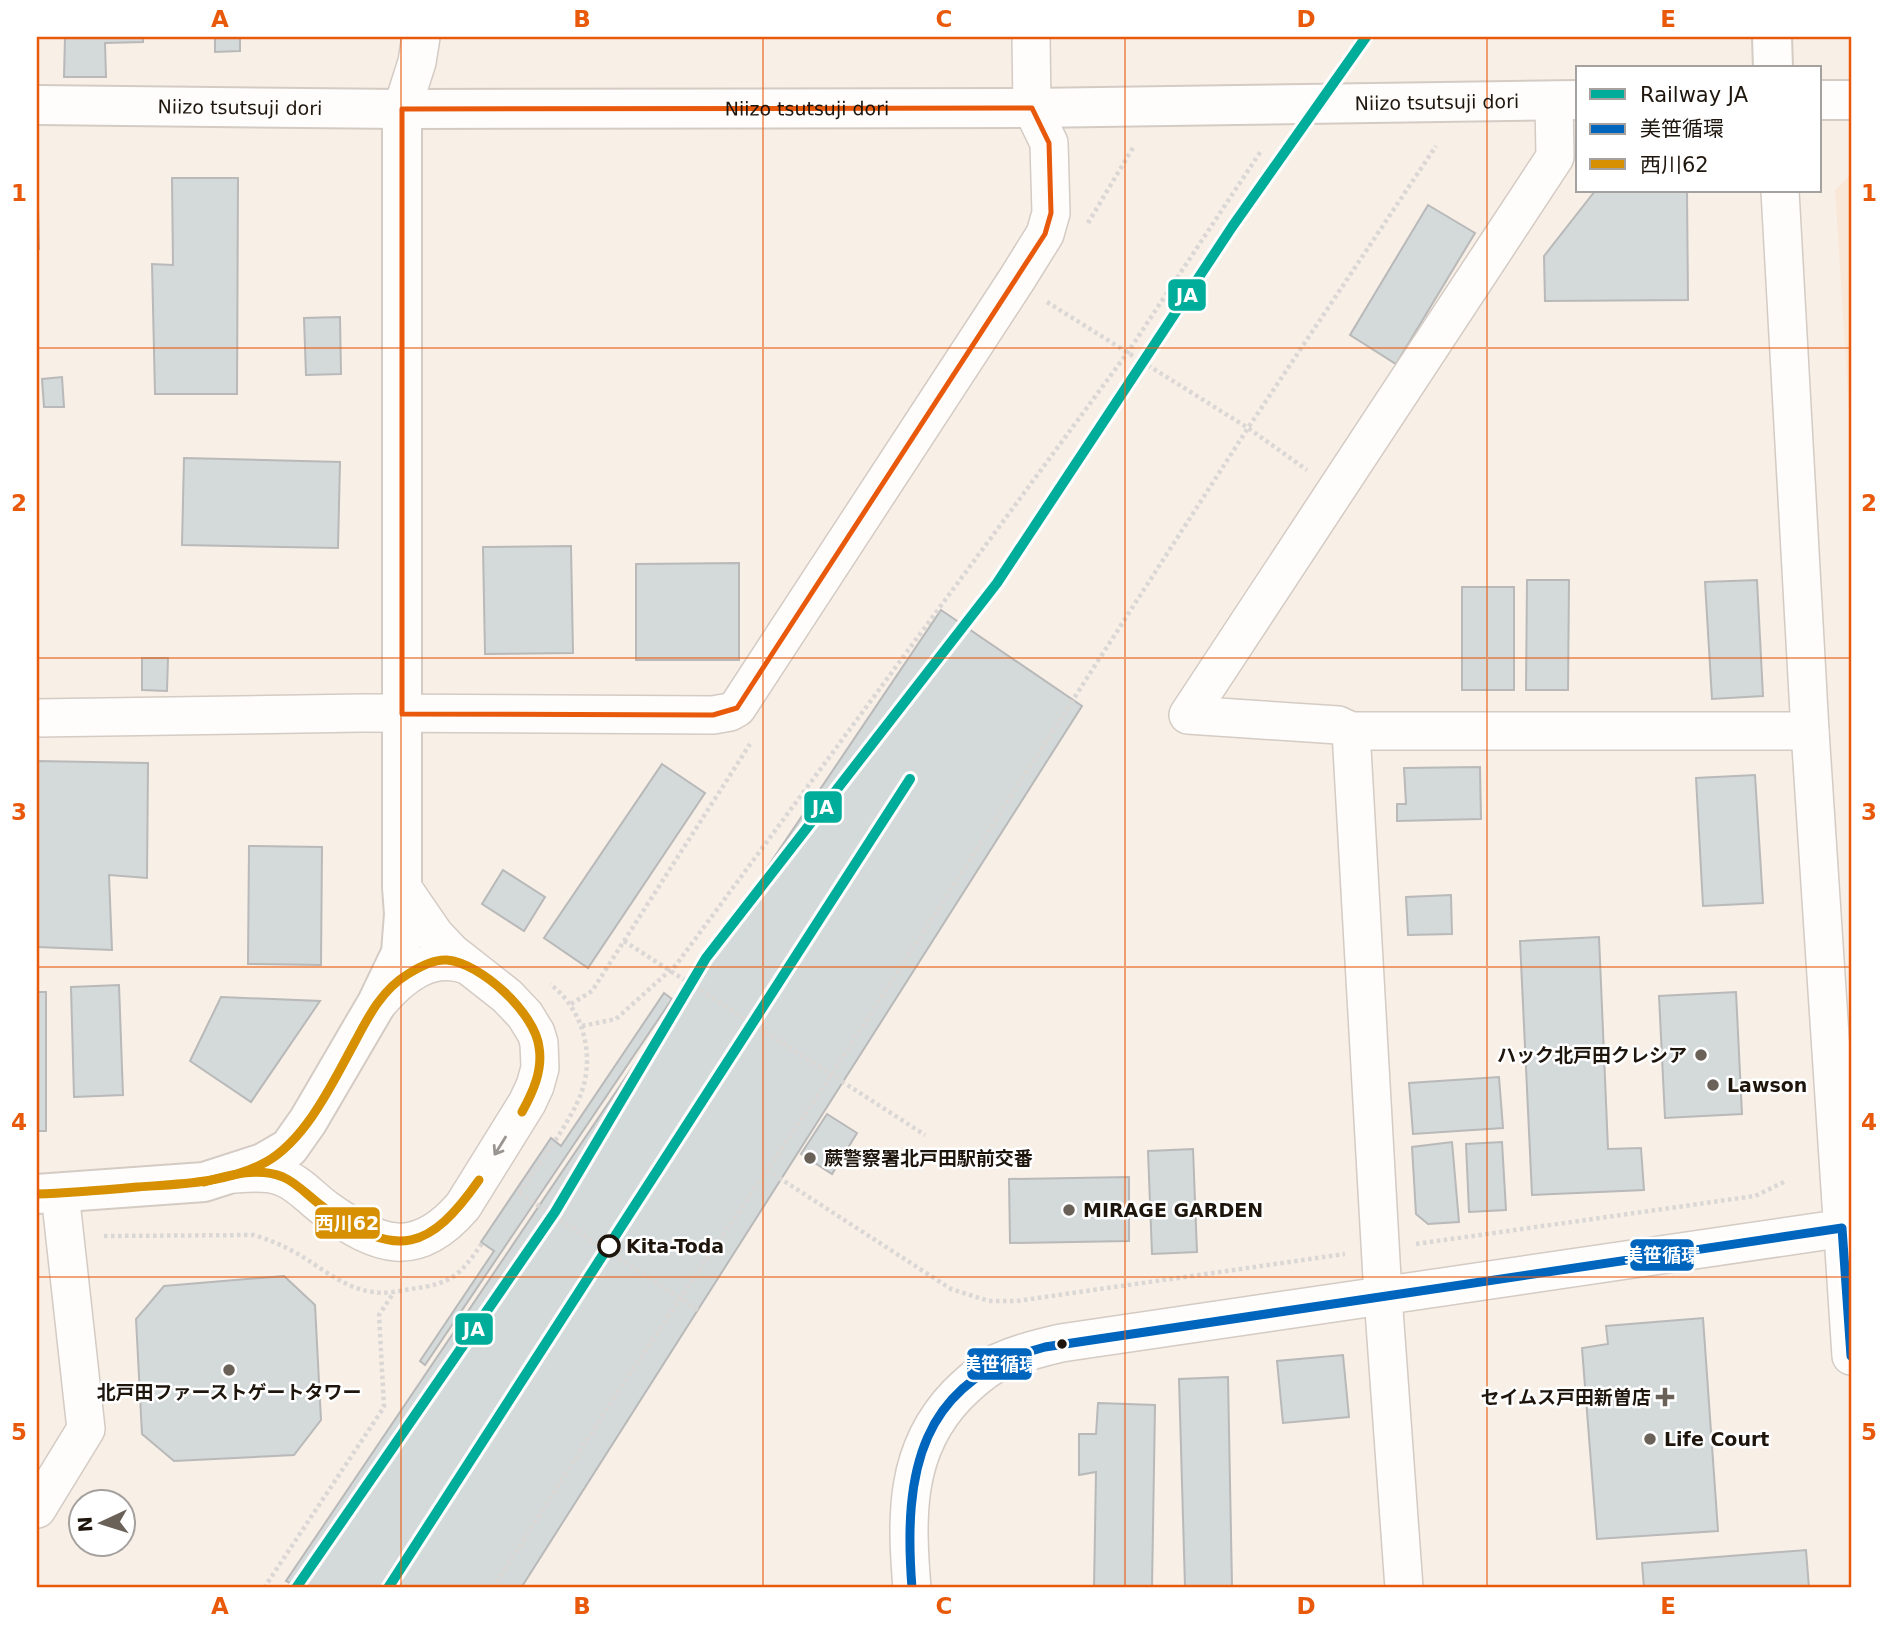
<svg xmlns="http://www.w3.org/2000/svg" width="1888" height="1625" font-family="'DejaVu Sans','Noto Sans JP',sans-serif">
  <rect width="100%" height="100%" fill="#f8efe7"/>
  <polygon fill="#f9e7d8" points="1851,174 1851,441 1835,190"/>
  <g fill="#d4d9da" stroke="#b8b9b8" stroke-width="2">
    <polygon points="65,37 143,37 143,42 105,43 106,77 64,77"/>
    <polygon points="215,37 240,37 240,51 215,52"/>
    <polygon points="37,165 39,249 37,249"/>
    <polygon points="172,178 238,178 237,394 155,394 152,264 173,265"/>
    <polygon points="1595,191 1687,191 1688,300 1545,301 1544,256"/>
    <polygon points="1428,205 1475,233 1396,364 1350,335"/>
    <polygon points="340,317 341,374 306,375 304,318"/>
    <polygon points="62,377 64,407 44,407 42,379"/>
    <polygon points="184,458 340,462 338,548 182,545"/>
    <polygon points="571,546 573,653 485,654 483,547"/>
    <polygon points="739,563 739,660 636,660 636,564"/>
    <polygon points="1527,580 1569,580 1568,690 1526,690"/>
    <polygon points="1757,580 1763,696 1712,699 1705,582"/>
    <rect x="1462" y="587" width="52" height="103"/>
    <polygon points="941,610 1082,706 521,1588 299,1588 286,1581"/>
    <polygon points="142,658 168,658 167,691 142,690"/>
    <polygon points="37,761 148,763 147,878 109,875 112,950 37,947"/>
    <polygon points="662,764 705,793 588,968 544,938"/>
    <polygon points="1480,767 1481,819 1397,821 1397,804 1406,804 1404,768"/>
    <polygon points="1755,775 1763,903 1703,906 1696,778"/>
    <polygon points="249,846 322,847 321,965 248,964"/>
    <polygon points="503,870 545,897 524,931 482,904"/>
    <polygon points="1451,895 1452,934 1408,935 1406,897"/>
    <polygon points="1599,937 1608,1149 1641,1148 1644,1190 1532,1195 1520,941"/>
    <polygon points="119,985 123,1095 74,1097 71,987"/>
    <rect x="37" y="992" width="9" height="139"/>
    <polygon points="1736,992 1742,1114 1665,1118 1659,996"/>
    <polygon points="664,993 672,999 425,1365 420,1361 494,1251 481,1242 551,1138 561,1146"/>
    <polygon points="221,997 320,1001 251,1102 190,1061"/>
    <polygon points="1499,1077 1503,1128 1413,1134 1409,1083"/>
    <polygon points="827,1114 857,1133 832,1174 801,1154"/>
    <polygon points="1452,1142 1459,1222 1428,1224 1416,1214 1412,1147"/>
    <polygon points="1502,1142 1506,1210 1469,1212 1466,1144"/>
    <polygon points="1193,1149 1197,1252 1152,1254 1148,1151"/>
    <polygon points="1129,1177 1129,1241 1010,1243 1009,1179"/>
    <polygon points="284,1276 315,1305 321,1420 294,1455 174,1461 142,1434 136,1319 164,1286"/>
    <polygon points="1703,1318 1718,1531 1597,1539 1582,1348 1608,1344 1606,1326"/>
    <polygon points="1343,1355 1349,1417 1283,1423 1277,1361"/>
    <polygon points="1228,1377 1232,1586 1185,1587 1179,1379"/>
    <polygon points="1098,1403 1155,1405 1152,1588 1094,1588 1096,1472 1079,1475 1079,1434 1096,1434"/>
    <polygon points="1806,1550 1809,1588 1644,1588 1642,1563"/>
  </g>
  <g fill="none" stroke-linecap="round" stroke-linejoin="round">
    <defs>
      <g id="minor">
        <polyline points="1554,100 1555,157 1188,715 1338,725 1351,731 1810,731"/>
        <polyline points="402,109 417,62 421,37"/>
        <polyline points="1780,191 1810,731 1851,1356"/>
        <polyline points="37,718 362,713 713,715 730,712 737,708 1017,279 1045,234 1051,213 1049,143 1032,108 1031,37"/>
        <polyline points="1351,731 1383,1296 1404,1588"/>
        <path d="M 378,1003 C 401,976 430,952 467,965"/>
        <path d="M 234,1174 C 249,1173 268,1171 282,1177 C 299,1183 312,1199 326,1209 C 378,1246 416,1261 463,1206 L 527,1103 L 535,1086 L 540,1068 L 539,1043 L 536,1033 L 525,1015 L 507,996 L 451,952 L 435,935 L 402,887"/>
        <polyline points="37,1509 86,1429 60,1193"/>
        <path d="M 912,1588 C 906,1517 904,1450 957,1395 C 969,1383 983,1370 999,1362 C 1019,1353 1040,1348 1061,1343 L 1851,1227"/>
      </g>
      <g id="tertiary">
        <polyline points="1772,37 1773,68"/>
        <polyline points="1820,100 1851,100"/>
        <path id="s1" d="M 37,105 L 402,109 L 1032,108 L 1578,100"/>
        <polyline points="37,1194 204,1182 263,1163 289,1148 308,1121 377,1003 401,953 404,914 402,887 402,109"/>
      </g>
    </defs>
    <use href="#minor" stroke="#d4cbc4" stroke-width="40"/>
    <use href="#tertiary" stroke="#d4cbc4" stroke-width="42"/>
    <g stroke="#dad7d5" stroke-width="4.5" stroke-dasharray="3.5 3.5" stroke-linecap="butt">
      <polyline points="1088,223 1134,146"/>
      <polyline points="1047,302 1248,428 1307,470"/>
      <polyline points="624,941 925,1135"/>
      <polyline points="571,1004 592,991 750,744"/>
      <polyline points="582,1026 616,1019 676,965 1128,352 1261,151"/>
      <polyline points="767,1170 951,1289 989,1301 1017,1301 1345,1254"/>
      <path d="M 519,1192 C 539,1164 571,1122 582,1091 C 595,1052 582,1008 550,984"/>
      <polyline points="519,1193 698,1310"/>
      <path d="M 104,1236 L 254,1235 C 270,1240 284,1246 298,1254 C 322,1268 345,1289 374,1292 C 386,1294 399,1291 411,1289 C 454,1283 459,1276 483,1242"/>
      <polyline points="1416,1244 1755,1196 1786,1181"/>
      <polyline points="264,1588 384,1407 379,1315 394,1292"/>
      <polyline points="493,1588 624,1382 832,1074 1248,428 1436,146"/>
    </g>
    <use href="#minor" stroke="#fefdfb" stroke-width="37"/>
    <use href="#tertiary" stroke="#fefdfb" stroke-width="38"/>
    <defs>
      <path id="bus-1" d="M 912,1588 C 903,1473 919,1380 1045,1347 L 1842,1228 L 1851,1356"/>
      <g id="bus-2">
        <path d="M 204,1182 C 229,1175 258,1167 283,1177 C 299,1184 311,1199 326,1209 C 398,1260 430,1250 479,1180"/>
        <path d="M 37,1194 C 71,1193 104,1190 137,1187 C 180,1184 228,1183 266,1162 C 307,1139 334,1080 356,1040 C 369,1015 383,989 408,974 C 419,967 434,959 447,960 C 481,963 535,1013 539,1047 C 543,1070 533,1092 522,1112"/>
      </g>
    </defs>
    <use href="#bus-1" stroke="#fff" stroke-width="14"/>
    <use href="#bus-2" stroke="#fff" stroke-width="14"/>
    <use href="#bus-1" stroke="#0065bd" stroke-width="9"/>
    <use href="#bus-2" stroke="#d69002" stroke-width="9"/>
    <defs>
      <g id="rail-1">
        <polyline points="296,1588 555,1212 706,958 997,583 1232,227 1366,37"/>
        <polyline points="388,1588 910,779"/>
      </g>
    </defs>
    <use href="#rail-1" stroke="#fff" stroke-width="16"/>
    <use href="#rail-1" stroke="#00ac9a" stroke-width="10"/>
  </g>
  <defs><path id="oneway-shaft" d="M-6 0H5M1.5-3L5.5 0L1.5 3" fill="none" stroke-width="1.6" stroke-linecap="round" stroke-linejoin="round" transform="scale(1.75)"/></defs>
  <use stroke="#999590" href="#oneway-shaft" transform="translate(500 1146) rotate(122)"/>
  <path fill="none" stroke="#e8590c" stroke-width="5" stroke-linejoin="round" d="M 1032,108 L 1049,143 L 1051,213 L 1045,234 L 737,708 L 713,715 L 402,714 L 402,109 Z"/>
  <path fill="none" stroke="#e8590c" stroke-width="2" stroke-opacity="0.55" d="M 401,37 L 401,1588M 763,37 L 763,1588M 1125,37 L 1125,1588M 1487,37 L 1487,1588M 37,348 L 1851,348M 37,658 L 1851,658M 37,967 L 1851,967M 37,1277 L 1851,1277"/>
  <g fill="#6a6159" stroke="#fff" stroke-width="2.5">
    <circle cx="1701" cy="1055" r="7"/>
    <circle cx="1713" cy="1085" r="7"/>
    <circle cx="810" cy="1158" r="7"/>
    <circle cx="1069" cy="1210" r="7"/>
    <circle cx="229" cy="1370" r="7"/>
    <path d="M1661.5 1386.5h7v7h7v7h-7v7h-7v-7h-7v-7h7z"/>
    <circle cx="1650" cy="1439" r="7"/>
  </g>
  <circle fill="#fff" stroke="#1e150d" stroke-width="3.5" cx="609" cy="1246" r="10"/>
  <circle fill="#1e150d" stroke="#fff" stroke-width="2.5" cx="1062" cy="1344" r="6"/>
  <g text-anchor="middle" dominant-baseline="central" stroke-width="5" stroke-linejoin="round" paint-order="stroke">
    <g font-size="19" fill="#1e150d" stroke="#fff">
      <text stroke="none"><textPath href="#s1" startOffset="1400">Niizo tsutsuji dori</textPath></text>
      <text stroke="none"><textPath href="#s1" startOffset="203">Niizo tsutsuji dori</textPath></text>
      <text stroke="none"><textPath href="#s1" startOffset="770">Niizo tsutsuji dori</textPath></text>
    </g>
    <g font-size="19" font-weight="bold" fill="#1e150d" stroke="#fff" text-anchor="start">
      <text x="1687" y="1055" text-anchor="end">ハック北戸田クレシア</text>
      <text x="1727" y="1085">Lawson</text>
      <text x="824" y="1158">蕨警察署北戸田駅前交番</text>
      <text x="1083" y="1210">MIRAGE GARDEN</text>
      <text x="229" y="1392" text-anchor="middle">北戸田ファーストゲートタワー</text>
      <text x="1651" y="1397" text-anchor="end">セイムス戸田新曽店</text>
      <text x="1664" y="1439">Life Court</text>
    </g>
    <g font-size="19" font-weight="bold" fill="#1e150d" stroke="#fff" text-anchor="start">
      <text x="626" y="1246">Kita-Toda</text>
    </g>
  </g>
  <g stroke="#fff" stroke-width="2.5">
    <rect x="1167" y="278" width="40" height="34" rx="7" fill="#00ac9a"/>
    <rect x="803" y="790" width="40" height="34" rx="7" fill="#00ac9a"/>
    <rect x="314" y="1206" width="67" height="34" rx="7" fill="#d69002"/>
    <rect x="1629" y="1238" width="66" height="34" rx="7" fill="#0065bd"/>
    <rect x="454" y="1312" width="40" height="34" rx="7" fill="#00ac9a"/>
    <rect x="966" y="1347" width="67" height="34" rx="7" fill="#0065bd"/>
  </g>
  <g font-size="19" text-anchor="middle" font-weight="bold" fill="#fff">
    <text x="1187" y="302">JA</text>
    <text x="823" y="814">JA</text>
    <text x="347" y="1230">西川62</text>
    <text x="1662" y="1262">美笹循環</text>
    <text x="474" y="1336">JA</text>
    <text x="1000" y="1371">美笹循環</text>
  </g>
  <rect width="1888" height="1625" fill="none" stroke="#ffffff" stroke-width="77"/>
  <rect x="1576" y="66" width="245" height="126" fill="#ffffff" stroke="#a5a19e" stroke-width="2"/>
  <rect x="1590" y="89" width="35" height="10" fill="#00ac9a" stroke="#a5a19e" stroke-width="2"/>
  <text x="1640" y="102" font-size="21" fill="#1e150d">Railway JA</text>
  <rect x="1590" y="124" width="35" height="10" fill="#0065bd" stroke="#a5a19e" stroke-width="2"/>
  <text x="1640" y="136" font-size="21" fill="#1e150d">美笹循環</text>
  <rect x="1590" y="159" width="35" height="10" fill="#d69002" stroke="#a5a19e" stroke-width="2"/>
  <text x="1640" y="172" font-size="21" fill="#1e150d">西川62</text>
  <g transform="translate(102 1523) rotate(266)"><circle r="33" fill="#ffffff" stroke="#a5a19e" stroke-width="2"/>
  <path d="M0-5L12 26L0 18L-12 26Z" fill="#6a6159"/>
  <text y="-10" font-size="19" font-weight="bold" text-anchor="middle" fill="#1e150d">N</text>
  </g>
  <rect x="38" y="38" width="1812" height="1548" fill="none" stroke="#e8590c" stroke-width="2.5"/>
  <g font-size="23" text-anchor="middle" font-weight="bold" fill="#e8590c">
    <text x="220" y="27">A</text>
    <text x="582" y="27">B</text>
    <text x="944" y="27">C</text>
    <text x="1306" y="27">D</text>
    <text x="1668" y="27">E</text>
    <text x="19" y="201">1</text>
    <text x="1869" y="201">1</text>
    <text x="19" y="511">2</text>
    <text x="1869" y="511">2</text>
    <text x="19" y="820">3</text>
    <text x="1869" y="820">3</text>
    <text x="19" y="1130">4</text>
    <text x="1869" y="1130">4</text>
    <text x="19" y="1440">5</text>
    <text x="1869" y="1440">5</text>
    <text x="220" y="1614">A</text>
    <text x="582" y="1614">B</text>
    <text x="944" y="1614">C</text>
    <text x="1306" y="1614">D</text>
    <text x="1668" y="1614">E</text>
  </g>
</svg>
